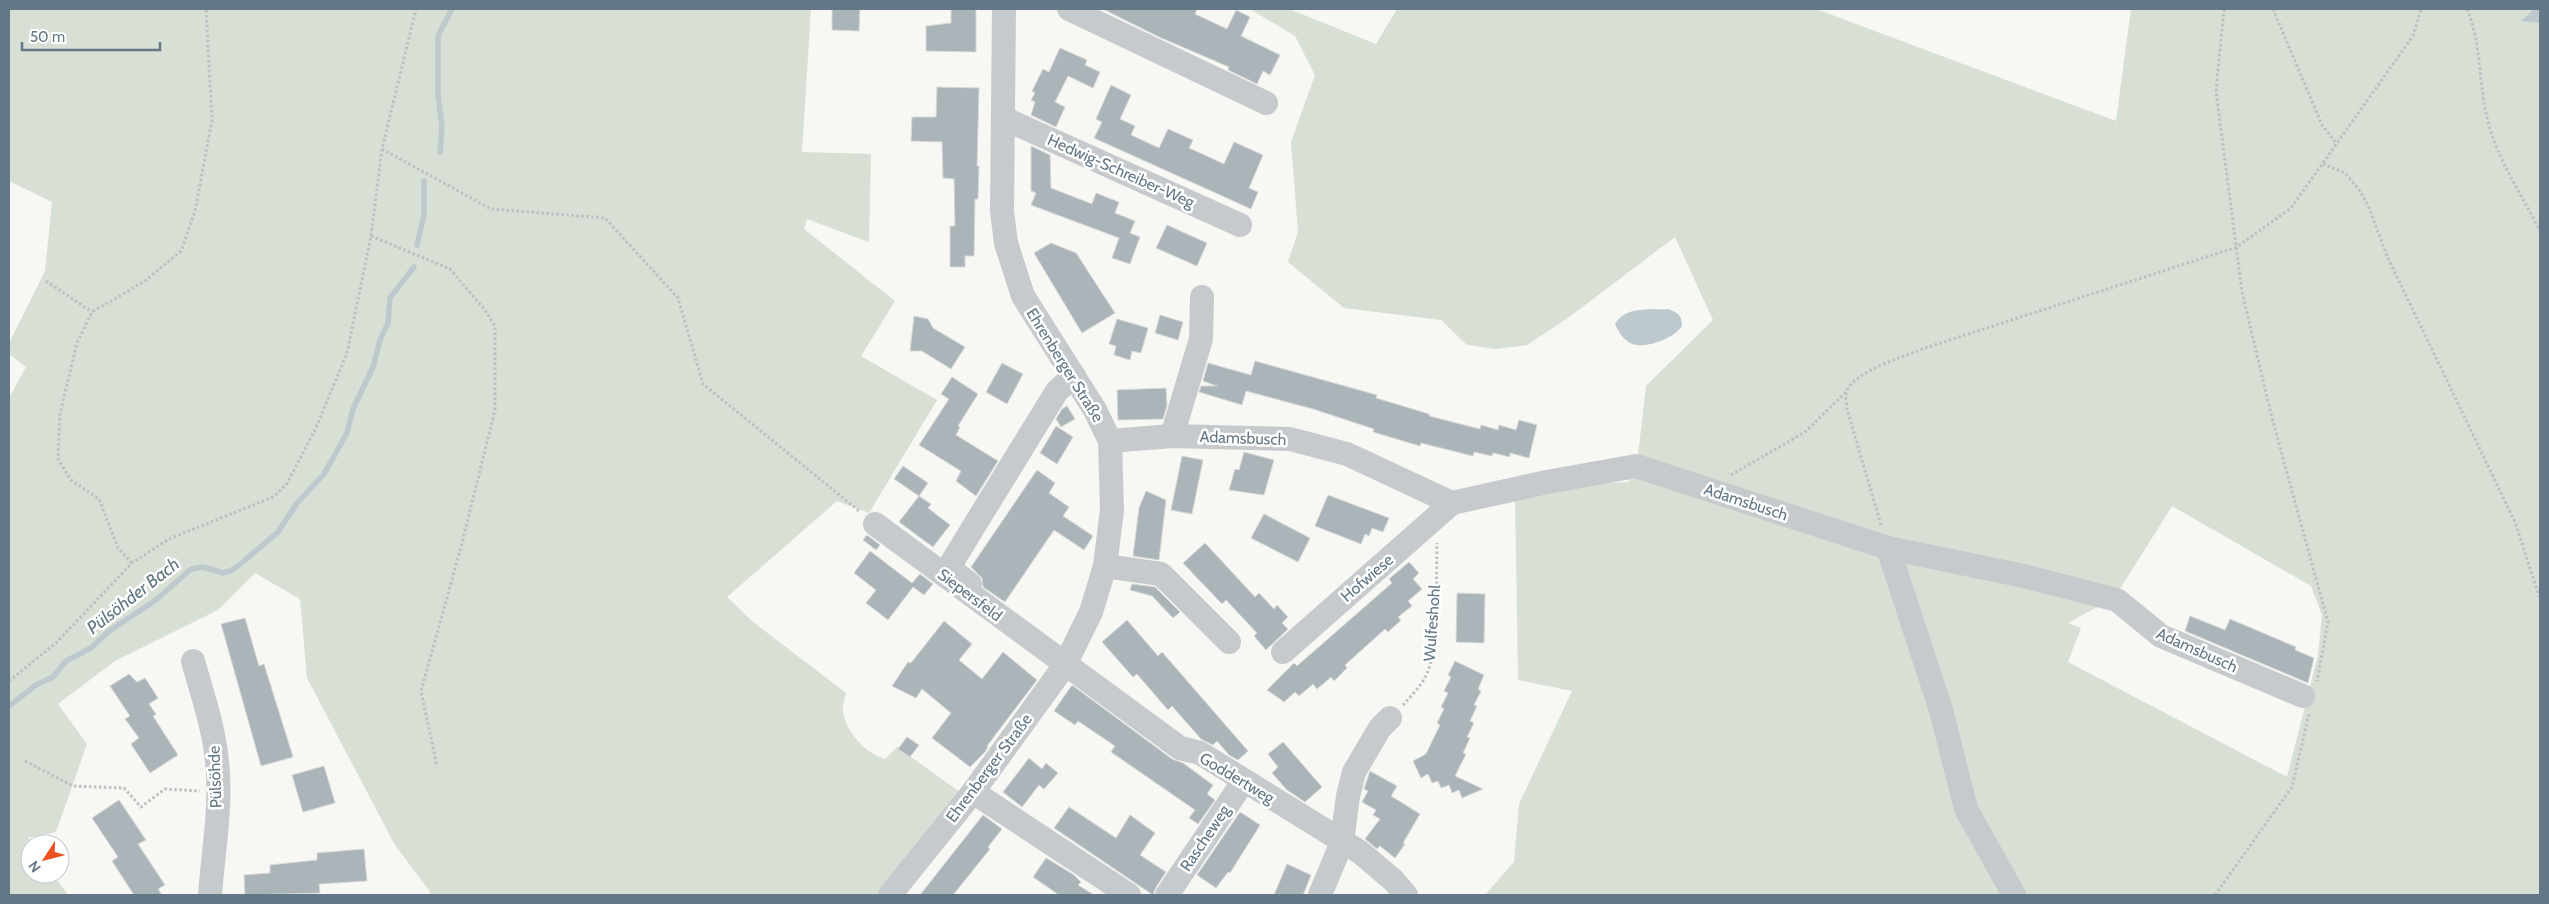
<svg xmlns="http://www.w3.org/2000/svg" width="2549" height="904" font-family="Cabin,sans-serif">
  <rect width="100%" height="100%" fill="#f7f7f3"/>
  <g fill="#d8dfd4" fill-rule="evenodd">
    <path d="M 9,9 L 811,9 L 802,152 L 871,154 L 869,242 L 807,219 L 804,229 L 895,301 L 861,356 L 937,400 L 869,513 L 837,501 L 727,597 L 753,622 L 846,693 C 845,698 842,706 843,712 C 846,732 866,754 885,759 L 897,747 L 960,792 L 877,895 L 424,895 L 431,893 L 395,845 L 307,678 L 300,599 L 255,573 L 218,610 L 115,661 L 58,704 L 87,744 L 56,832 L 28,838 L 32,844 L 30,844 L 30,874 L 53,874 L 68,895 L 9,895 L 9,398 L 26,367 L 9,354 L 9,343 L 45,271 L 52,202 L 9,181 Z"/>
    <path d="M 1250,9 L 1289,9 L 1376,44 L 1397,9 L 1816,9 L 2116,121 L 2131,9 L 2540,9 L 2540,895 L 1485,895 L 1514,862 L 1519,804 L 1572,691 L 1518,680 L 1515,494 L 1554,486 L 1628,482 L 1637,464 L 1646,386 L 1713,320 L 1675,237 L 1568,318 L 1527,345 L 1495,349 L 1467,345 L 1441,320 L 1344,308 L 1288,262 L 1298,232 L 1291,142 L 1315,75 L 1295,36 ZM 2172,506 L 2311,586 L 2322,615 L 2318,655 L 2287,777 L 2068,662 L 2081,628 L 2068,623 L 2115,597 Z"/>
  </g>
  <g fill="#bec9cd">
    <polygon points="2534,9 2540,9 2540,23 2521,21"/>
    <path d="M 1668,309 C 1677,312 1682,315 1682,326 C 1675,337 1651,347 1637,345 C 1626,344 1618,332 1615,324 C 1625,306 1650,310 1668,309 Z"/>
  </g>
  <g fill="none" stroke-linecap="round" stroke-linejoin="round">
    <g stroke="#bec9cd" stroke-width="5.5">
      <polyline points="440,152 442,126 438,95 438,36 452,9"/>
      <polyline points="417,245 424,214 424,181"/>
      <polyline points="9,706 36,685 53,677 66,661 91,648 109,631 156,600 191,569 203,567 223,573 230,571 238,566 278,532 297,503 324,474 347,433 353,409 373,367 380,340 388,323 390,298 414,267"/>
    </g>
  </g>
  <g fill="#aab4b9" stroke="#d8d8d6">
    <polygon points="832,9 860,9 859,31 832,30"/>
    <polygon points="951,9 976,9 976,52 926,51 926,26 951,23"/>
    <polygon points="1103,9 1197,9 1195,14 1227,29 1236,10 1250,17 1241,36 1280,55 1270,75 1263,71 1257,84 1228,70 1229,67 1159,37"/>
    <polygon points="1060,48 1087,60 1085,65 1100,72 1093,88 1068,76 1055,102 1065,107 1056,127 1031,115 1035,102 1031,100 1035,93 1032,91 1043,69 1049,72"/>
    <polygon points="1111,85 1131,95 1120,119 1135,126 1131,135 1159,148 1168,129 1193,140 1189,148 1224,164 1234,142 1263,155 1249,188 1258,192 1251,209 1094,138 1102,122 1096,119"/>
    <polygon points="937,87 979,88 977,166 979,166 978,199 975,199 974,256 965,256 965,267 950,267 950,226 955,226 954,179 943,178 942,142 911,141 912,117 936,117"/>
    <polygon points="1031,146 1050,155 1051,188 1092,204 1096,193 1111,199 1119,202 1115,213 1135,221 1130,233 1140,237 1130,264 1112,258 1119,238 1031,205 1036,193 1031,191"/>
    <polygon points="1167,225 1207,243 1197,266 1156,248"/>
    <polygon points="1051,243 1076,253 1115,313 1082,333 1034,253"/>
    <polygon points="1160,315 1183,322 1178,340 1155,333"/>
    <polygon points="914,316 928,319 933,328 965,347 951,369 922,351 910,351"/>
    <polygon points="1117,319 1148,328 1141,353 1132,351 1130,360 1114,355 1116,346 1109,344"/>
    <polygon points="1255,361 1377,395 1376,398 1429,414 1429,416 1480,429 1481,425 1498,430 1499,425 1516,430 1519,420 1537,425 1529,458 1510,453 1510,457 1493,453 1492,456 1474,452 1473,456 1421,443 1420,446 1373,432 1374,429 1313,409 1246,391 1242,405 1199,392 1201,386 1217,386 1203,381 1208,363 1251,375"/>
    <polygon points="1002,363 1023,374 1007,404 986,392"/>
    <polygon points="952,377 978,394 958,426 960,427 956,435 998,461 976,496 956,481 961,471 919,445 949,399 941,394"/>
    <polygon points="1166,388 1167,406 1163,419 1118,420 1117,390"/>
    <polygon points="1067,406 1075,419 1061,427 1056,419 1062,409"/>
    <polygon points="1056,426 1073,437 1057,464 1040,453"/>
    <polygon points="1244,452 1274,460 1264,495 1229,490 1235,469 1239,470"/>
    <polygon points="1182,456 1203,460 1192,514 1171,510"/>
    <polygon points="903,466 928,483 919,496 894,479"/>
    <polygon points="1037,470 1055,483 1049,493 1069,507 1063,516 1093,536 1084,550 1054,530 1005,602 983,587 982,578 971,567"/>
    <polygon points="1146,491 1166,500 1159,560 1133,556 1139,508"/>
    <polygon points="1328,495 1389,518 1383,532 1372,528 1369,536 1365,534 1361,544 1315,526"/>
    <polygon points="919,496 931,504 928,508 950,525 933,547 899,522"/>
    <polygon points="1264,514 1310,538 1298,562 1251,538"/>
    <polygon points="867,535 880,545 876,550 863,540"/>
    <polygon points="1205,543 1255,597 1259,593 1274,609 1277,605 1288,617 1282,623 1288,629 1266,650 1254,636 1257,633 1226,600 1222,604 1183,563"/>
    <polygon points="870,551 912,583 920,574 933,584 924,595 913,587 888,620 866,603 876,590 854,573"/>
    <polygon points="1409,562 1419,573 1413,579 1422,589 1408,601 1412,606 1398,617 1401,620 1388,632 1385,629 1345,665 1347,668 1334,681 1331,677 1317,689 1313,684 1299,696 1295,692 1284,702 1267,690 1294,663 1297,666 1392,583 1389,579"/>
    <polygon points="1132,584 1155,587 1180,612 1173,618 1152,596 1130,590"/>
    <polygon points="1457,593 1485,594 1484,643 1456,642"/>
    <polygon points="2190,616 2225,630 2230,619 2296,647 2295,650 2314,658 2308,683 2185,631"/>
    <polygon points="245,618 259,666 264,664 293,757 261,766 221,624"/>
    <polygon points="1127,620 1158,656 1162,652 1248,751 1238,760 1229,755 1217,741 1213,745 1201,739 1172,706 1168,710 1137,674 1133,677 1102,642"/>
    <polygon points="944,621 972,644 959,660 982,679 1003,652 1037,680 987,746 988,747 985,752 970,767 932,738 951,713 922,689 916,698 892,686 908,662 911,663"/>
    <polygon points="1455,661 1484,675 1478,689 1481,691 1474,705 1477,706 1470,721 1474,723 1467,737 1470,738 1463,753 1466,754 1455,776 1483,789 1462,798 1459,790 1452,793 1449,785 1441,788 1438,781 1432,783 1428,774 1421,778 1413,761 1426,754 1440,725 1437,723 1444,709 1441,707 1448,693 1444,691 1451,677 1448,675"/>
    <polygon points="129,674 137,682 145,678 158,698 149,704 156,714 153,716 178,755 150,773 131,744 139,738 125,719 130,716 110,686"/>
    <polygon points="1072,685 1172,759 1183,763 1213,785 1207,794 1215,800 1198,824 1189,818 1195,810 1111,752 1115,746 1078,721 1075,725 1054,711"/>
    <polygon points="907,737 919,745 910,757 898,749"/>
    <polygon points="1283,742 1322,787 1305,802 1287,790 1272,773 1278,767 1268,754"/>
    <polygon points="1029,758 1042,769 1046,763 1058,773 1044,789 1039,785 1022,807 1003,792"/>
    <polygon points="324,766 335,803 303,812 292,775"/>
    <polygon points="1370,771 1397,786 1391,796 1420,814 1403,843 1405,844 1395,858 1380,846 1377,849 1365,839 1380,819 1373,815 1376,810 1362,802 1368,791 1364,789"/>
    <polygon points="119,800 146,840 138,844 165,885 158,889 162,895 134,895 112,861 118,857 92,818"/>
    <polygon points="1069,807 1116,838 1130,815 1155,833 1140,855 1166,872 1156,887 1153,895 1054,828"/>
    <polygon points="1240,812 1260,825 1230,873 1228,872 1216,888 1197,875"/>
    <polygon points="983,815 1002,829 988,847 990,849 953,895 920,895"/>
    <polygon points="364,849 367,881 319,884 320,893 245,895 244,875 270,873 270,865 317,860 317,853"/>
    <polygon points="1046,858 1074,875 1081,882 1078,885 1094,895 1059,895 1033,877"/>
    <polygon points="1287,864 1311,875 1303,895 1274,895"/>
  </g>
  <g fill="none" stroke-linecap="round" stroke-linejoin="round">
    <g stroke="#bdc0c2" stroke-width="3" stroke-dasharray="2.5 2.5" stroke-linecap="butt">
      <polyline points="2224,9 2216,91 2242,292 2272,418 2328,622 2317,681"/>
      <polyline points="2273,9 2322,125 2336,143"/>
      <path d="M 2467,9 C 2482,44 2478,84 2488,121 C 2498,161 2522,195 2540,231"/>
      <polyline points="382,149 491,209 605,218 678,298 703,384 859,511"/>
      <polyline points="2323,164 2345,173 2361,192 2370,210 2387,256 2515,522 2540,599"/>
      <polyline points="371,236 450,269 485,310 495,326 495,410 461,547 421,691 437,766"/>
      <polyline points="46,281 92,312"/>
      <polyline points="1731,475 1805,432 1846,392"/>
      <path d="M 1881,525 L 1847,409 C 1847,405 1845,398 1846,394 C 1850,372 1904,357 1922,349 L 2237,247 L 2291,208 L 2413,36 L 2421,9"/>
      <polyline points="132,563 118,548 99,499 71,480 58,459 60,414 77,343 92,312 145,281 181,251 195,211 212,120 206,9"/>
      <polyline points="9,681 56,643 132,563 169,539 273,497 286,485 315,430 347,353 371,236 382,149 416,9"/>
      <path d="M 1403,705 C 1412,695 1423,684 1428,671 C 1439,643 1436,576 1437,543"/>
      <polyline points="25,761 73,786 124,788 141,807 165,789 200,791"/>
      <polyline points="2215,895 2292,787 2309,714"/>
    </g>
    <g stroke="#c6cacd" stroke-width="24">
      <polyline points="1069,9 1266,103"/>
      <polyline points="1003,118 1240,225"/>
      <polyline points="1172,436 1201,339 1202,297"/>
      <polyline points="1110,441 1172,436 1290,439 1347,454 1452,503 1547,482 1636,466 1888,548 2024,576 2117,600 2161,636 2303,696"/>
      <polyline points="875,524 1180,748 1200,753 1360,852 1393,880 1406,895"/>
      <polyline points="1888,548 1941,710 1966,809 2014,895"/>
      <polyline points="1105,566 1161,574 1229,642"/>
      <polyline points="970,584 955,573 952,562 1057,391 1074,376"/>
      <polyline points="1283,652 1452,503"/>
      <path d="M 193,661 C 202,694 214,727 217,762 C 222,805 213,852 210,895"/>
      <polyline points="973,792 1129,895"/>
      <polyline points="890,895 973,792 1065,665 1091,612 1105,566 1112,510 1110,441 1095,410 1023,296 1006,243 1002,211 1004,9"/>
      <polyline points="1167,895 1243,782"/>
      <polyline points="1320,895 1342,842 1348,796 1354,772 1380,728 1390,718"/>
    </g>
  </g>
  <g text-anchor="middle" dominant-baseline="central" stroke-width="5" stroke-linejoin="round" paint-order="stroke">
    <g font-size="16" fill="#647786" stroke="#fff">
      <text transform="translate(1121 171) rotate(24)">Hedwig-Schreiber-Weg</text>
      <text transform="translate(1065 365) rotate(58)">Ehrenberger Straße</text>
      <text transform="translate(1243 438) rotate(2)">Adamsbusch</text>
      <text transform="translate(1746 502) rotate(18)">Adamsbusch</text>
      <text transform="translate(1367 578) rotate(-41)">Hofwiese</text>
      <text transform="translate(970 595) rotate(37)">Siepersfeld</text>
      <text transform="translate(1432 623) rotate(-86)">Wulfeshohl</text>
      <text transform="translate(2197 650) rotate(24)">Adamsbusch</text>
      <text transform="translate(989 768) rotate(-53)">Ehrenberger Straße</text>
      <text transform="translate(215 777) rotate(-92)">Pülsöhde</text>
      <text transform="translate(1237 778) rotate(31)">Goddertweg</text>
      <text transform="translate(1205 838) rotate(-56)">Rascheweg</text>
    </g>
    <g font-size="18" font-style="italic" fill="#607882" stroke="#fff">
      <text transform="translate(133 596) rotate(-38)">Pülsöhder Bach</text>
    </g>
  </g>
  <rect width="2549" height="904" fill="none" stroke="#647786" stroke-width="20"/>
  <g transform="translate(45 859) rotate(234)"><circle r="24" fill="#ffffff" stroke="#c1c9cf"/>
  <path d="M0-4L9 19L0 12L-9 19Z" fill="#eb5220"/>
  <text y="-8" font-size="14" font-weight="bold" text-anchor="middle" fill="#647786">N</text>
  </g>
  <path d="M22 42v8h138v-8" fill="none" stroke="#647786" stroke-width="2.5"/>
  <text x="30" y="42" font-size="15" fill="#647786" stroke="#ffffff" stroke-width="4" paint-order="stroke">50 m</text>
</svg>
